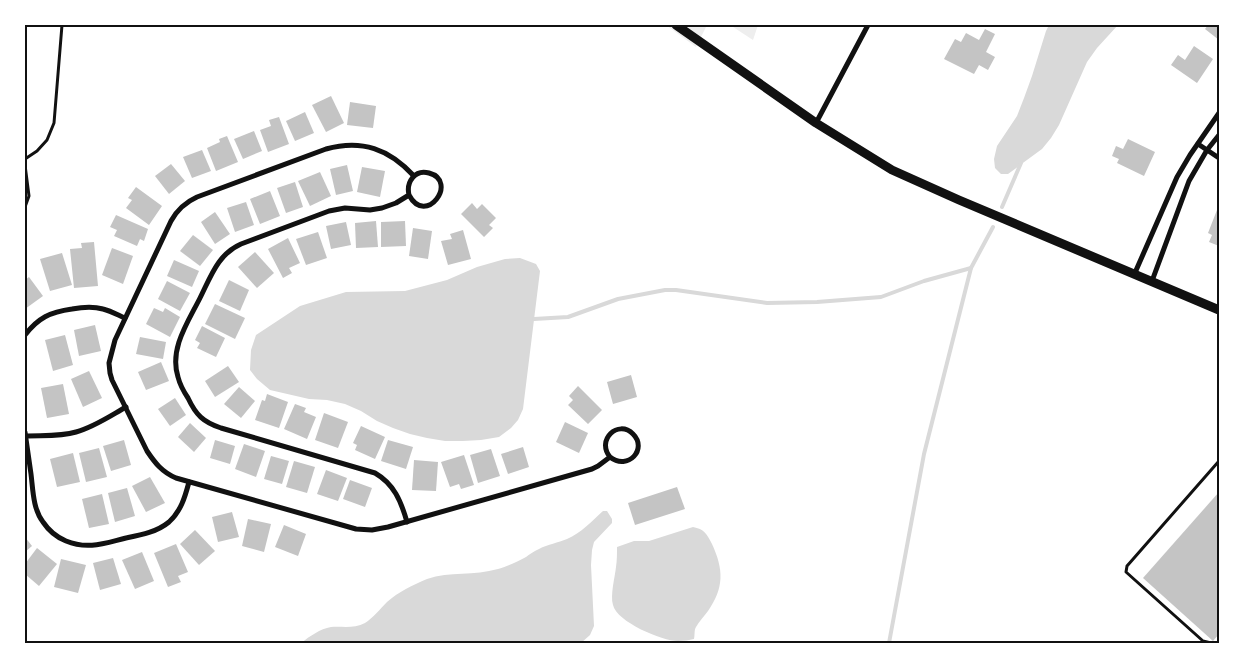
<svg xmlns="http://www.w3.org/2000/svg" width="1244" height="668" font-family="'Open Sans',sans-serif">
  <rect width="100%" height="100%" fill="#fff"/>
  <g fill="#eee">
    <polygon points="666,25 707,25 696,47"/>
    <polygon points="730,25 758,25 753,40"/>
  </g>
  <g fill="#d9d9d9">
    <polygon points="1049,25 1118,25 1097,48 1087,62 1059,125 1051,138 1042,149 1008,174 1001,174 995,168 994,159 997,146 1017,116 1024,98 1032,76 1046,31"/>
    <polygon points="520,258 536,264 540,271 523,409 518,420 511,428 499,437 481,440 463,441 445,441 427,438 410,434 393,428 377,421 361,411 345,404 327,400 309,399 270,390 257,379 250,370 251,350 256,335 300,306 346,292 405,291 447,280 477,267 505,259"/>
    <path d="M 603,511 L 607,511 L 612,519 L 612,523 L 594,542 L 592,550 L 591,565 L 594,626 L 590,635 L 581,643 L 301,643 C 310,636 320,629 331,627 C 342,626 354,629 365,623 C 373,618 380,609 387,602 C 398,592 413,585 427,579 C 450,571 474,576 498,569 C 506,567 519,561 526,557 C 530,554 534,551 539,549 C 548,544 558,543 567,539 C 581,533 592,521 603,511 Z"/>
    <path d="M 693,527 C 704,529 707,534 712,544 C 724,570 724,588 708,611 C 704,616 699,622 696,627 C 694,630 695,635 694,639 C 689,640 684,641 678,641 C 662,641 617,622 613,605 C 610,595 615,577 616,567 C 617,560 617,554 617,547 L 634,541 L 649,541 Z"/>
  </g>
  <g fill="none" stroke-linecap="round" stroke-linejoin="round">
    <g stroke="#d9d9d9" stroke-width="4">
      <polyline points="1002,207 1021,163"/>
      <polyline points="534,319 568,317 618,299 665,290 676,290 767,303 817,302 881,297 924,281 971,268"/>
      <polyline points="889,643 924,454 971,268 993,227"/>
    </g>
  </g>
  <g fill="#c4c4c4">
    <polygon points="1208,25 1219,25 1219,40 1205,29"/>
    <polygon points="985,29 995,34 986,52 995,57 988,70 979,65 974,74 944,59 955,39 961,42 966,33 979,40"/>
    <polygon points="1194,46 1213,59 1197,83 1171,65 1178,55 1185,60"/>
    <polygon points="331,96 344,123 326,132 312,105"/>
    <polygon points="350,102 376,106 373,128 347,125"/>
    <polygon points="305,112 314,133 295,141 286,121"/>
    <polygon points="279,117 289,144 268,152 260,130 271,126 269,120"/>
    <polygon points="254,131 262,151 243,159 234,139"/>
    <polygon points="227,136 238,162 216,171 207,148 220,142 219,139"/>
    <polygon points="1128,139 1155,152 1144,176 1117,163 1119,159 1112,156 1116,146 1123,149"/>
    <polygon points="202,150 211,171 192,178 183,157"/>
    <polygon points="171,164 185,181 169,194 155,176"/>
    <polygon points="347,165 353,191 336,195 330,169"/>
    <polygon points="362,167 385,171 380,197 357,192"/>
    <polygon points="320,172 331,196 310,206 298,181"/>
    <polygon points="295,182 303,207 286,213 277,188"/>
    <polygon points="136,187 162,206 149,225 126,208 132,200 128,198"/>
    <polygon points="270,191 280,216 260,224 250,199"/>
    <polygon points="246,202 254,225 235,232 227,208"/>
    <polygon points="472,203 477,209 482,204 496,218 489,225 493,228 484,237 461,214"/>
    <polygon points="1217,210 1219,211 1219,246 1209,242 1212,235 1208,233"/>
    <polygon points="215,212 230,234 215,244 201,222"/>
    <polygon points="116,215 148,229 144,241 140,239 137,246 114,236 117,230 110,227"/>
    <polygon points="376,221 378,247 356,248 355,223"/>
    <polygon points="405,221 406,246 381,247 381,222"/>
    <polygon points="346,222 351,245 331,249 326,226"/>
    <polygon points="413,228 432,231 428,259 409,256"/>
    <polygon points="463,230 471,259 448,265 441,241 452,239 450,234"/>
    <polygon points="318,232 327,258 306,265 296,239"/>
    <polygon points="193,235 213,250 200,266 180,251"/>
    <polygon points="288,238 300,263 289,268 292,273 283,278 268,249"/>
    <polygon points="94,242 98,286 74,288 70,249 82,248 81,243"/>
    <polygon points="112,248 133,256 123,284 102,275"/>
    <polygon points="255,252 274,273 257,288 238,267"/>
    <polygon points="62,253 72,285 50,291 40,259"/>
    <polygon points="174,260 199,271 192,287 167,276"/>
    <polygon points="29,277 43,296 25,309 25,280"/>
    <polygon points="229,280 249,290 240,311 219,301"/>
    <polygon points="167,281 190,293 180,311 158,299"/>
    <polygon points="215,304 245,318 235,339 205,324"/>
    <polygon points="154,308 163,312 165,308 180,317 170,337 146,324"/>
    <polygon points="95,325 101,351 79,356 74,330"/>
    <polygon points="202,326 225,338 216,357 197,348 200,343 195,340"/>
    <polygon points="65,335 73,365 53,371 45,340"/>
    <polygon points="140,337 166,342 163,359 136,354"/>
    <polygon points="161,362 169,381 146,390 138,372"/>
    <polygon points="228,366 239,382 215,397 205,381"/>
    <polygon points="89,371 102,398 83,407 71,379"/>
    <polygon points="631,375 637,397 613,404 607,382"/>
    <polygon points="63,384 69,414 47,418 41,388"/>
    <polygon points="578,386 602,410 588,424 568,405 573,400 569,396"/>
    <polygon points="239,387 255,401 241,418 224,404"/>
    <polygon points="267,394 288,402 279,428 255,420 262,400 265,401"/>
    <polygon points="175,398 186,415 170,426 158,409"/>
    <polygon points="295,404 306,408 304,412 316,417 307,439 284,429"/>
    <polygon points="324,413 348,422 338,448 315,440"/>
    <polygon points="565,422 588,433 579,453 556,442"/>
    <polygon points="190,423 206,438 194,452 178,437"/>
    <polygon points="361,426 385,437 375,459 355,450 357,445 353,443"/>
    <polygon points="124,440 131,465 111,471 103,446"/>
    <polygon points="215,440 235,446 230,464 210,458"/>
    <polygon points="388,440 413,447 406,469 381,461"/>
    <polygon points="244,444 265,451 256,477 235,469"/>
    <polygon points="523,447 529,467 508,474 501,454"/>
    <polygon points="99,448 107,477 86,482 79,453"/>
    <polygon points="491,449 500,476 478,483 470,455"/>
    <polygon points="73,453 80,482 57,487 50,459"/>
    <polygon points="464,455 474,485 461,489 459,484 450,487 441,462"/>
    <polygon points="271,456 289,461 282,484 264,479"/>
    <polygon points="414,460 438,462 436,491 412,490"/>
    <polygon points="294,461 315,467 307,493 286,487"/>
    <polygon points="326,470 347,478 338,501 317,494"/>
    <polygon points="150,477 165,503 146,512 132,486"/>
    <polygon points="350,480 372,488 365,507 343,499"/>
    <polygon points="677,487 685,509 635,525 628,503"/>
    <polygon points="127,488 135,516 115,522 108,493"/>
    <polygon points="1219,492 1219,634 1213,641 1143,578"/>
    <polygon points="102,494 109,524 89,528 82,499"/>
    <polygon points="232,512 239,537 218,542 212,517"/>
    <polygon points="248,519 271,524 264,552 242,546"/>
    <polygon points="284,525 306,534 298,556 275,547"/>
    <polygon points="195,530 215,551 199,565 180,544"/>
    <polygon points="25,537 32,546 25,552"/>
    <polygon points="176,544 188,572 178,576 181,582 168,587 154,553"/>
    <polygon points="37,548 57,564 39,586 25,574 25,564"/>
    <polygon points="142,552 154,581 135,589 122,560"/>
    <polygon points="113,558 121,584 100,590 93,563"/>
    <polygon points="61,559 86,565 78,593 54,587"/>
  </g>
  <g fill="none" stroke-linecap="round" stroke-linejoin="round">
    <g stroke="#111" stroke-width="3">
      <polyline points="25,159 37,151 47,140 54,123 62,25"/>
      <polyline points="25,165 29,196 25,207"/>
      <polyline points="1211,643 1203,641 1126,572 1127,566 1219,461"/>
    </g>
    <g stroke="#111" stroke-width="5">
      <polyline points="816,123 868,25"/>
      <polyline points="1198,144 1219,158"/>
      <path d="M 414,176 C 389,149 362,139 326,149 L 197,197 C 186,202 177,210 171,221 L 115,340 L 109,363 L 110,373 L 112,380 L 147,451 C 155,463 162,472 176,478 L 356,529 L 372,530 L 388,527 L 592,469 L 598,466 L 610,457 C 596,440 618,419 633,434 C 648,449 628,471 610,457"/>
      <polyline points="1134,275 1177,177 1190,155 1219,113"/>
      <polyline points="1152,281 1189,181 1207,150 1219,135"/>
      <path d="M 25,335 C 38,318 50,312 72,309 C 82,307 93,306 103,309 C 111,311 118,315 125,318"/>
      <path d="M 25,432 C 27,446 29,460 31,474 C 33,490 33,509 43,522 C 49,531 56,537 66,541 C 88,550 105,543 126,538 C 141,535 157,532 169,522 C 181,511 185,497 189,482"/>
      <path d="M 25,436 C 41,435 60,437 76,432 C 94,427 110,416 126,407"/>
      <path d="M 407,522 C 401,501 394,484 375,473 L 221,428 C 203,422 196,415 188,398 C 184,392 180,385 178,377 C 169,349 188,322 200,298 C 211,276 218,254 241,244 L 329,211 L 345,208 L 370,210 L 382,208 L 396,203 L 409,195 C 406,182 415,169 429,173 C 459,181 426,227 409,195"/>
    </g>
    <polyline stroke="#111" stroke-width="9" points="676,25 816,123 892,170 959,200 1219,310"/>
  </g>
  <rect width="1244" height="668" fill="none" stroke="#ffffff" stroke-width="52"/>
  <rect x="26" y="26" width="1192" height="616" fill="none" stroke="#111" stroke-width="2"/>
</svg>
